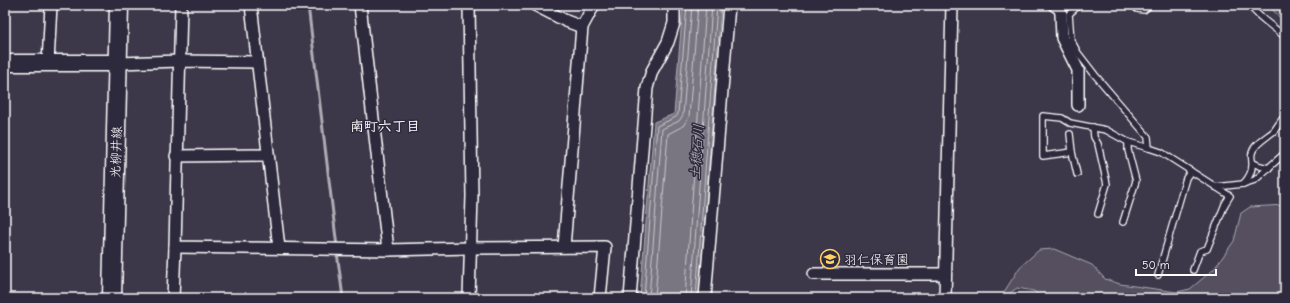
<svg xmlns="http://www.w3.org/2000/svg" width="1290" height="303" font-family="'Comic Neue','Klee One',sans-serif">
  <rect width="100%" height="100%" fill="#3c3749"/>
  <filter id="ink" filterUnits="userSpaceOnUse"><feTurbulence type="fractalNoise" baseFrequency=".025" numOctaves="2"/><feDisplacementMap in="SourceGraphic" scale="8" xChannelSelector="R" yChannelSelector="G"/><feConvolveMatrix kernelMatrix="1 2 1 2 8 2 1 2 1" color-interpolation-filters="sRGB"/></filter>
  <g filter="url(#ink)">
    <g fill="#555060" stroke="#aaa8b0">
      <polygon points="1268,5 1285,5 1285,23"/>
      <polygon points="1285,205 1285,298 1041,298 1034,291 1017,288 1007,295 1004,292 1020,267 1039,250 1054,249 1092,265 1105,279 1120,284 1177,292 1190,289 1214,269 1234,241 1241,213 1250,207"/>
    </g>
    <polygon fill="#797682" stroke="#afadb4" points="683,5 721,5 699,298 640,298 654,122 674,114"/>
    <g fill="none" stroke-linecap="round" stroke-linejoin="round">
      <g stroke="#c9c8cd" stroke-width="1">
        <polyline points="644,298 657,126 676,117 678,114 687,5"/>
        <polyline points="649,298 662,129 679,121 683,115 692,5"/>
        <polyline points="655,298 668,134 683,126 689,117 698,5"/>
        <polyline points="685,298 706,5"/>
        <polyline points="691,298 712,5"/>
        <polyline points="696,298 717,5"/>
      </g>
      <g stroke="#afadb4" stroke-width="3">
        <polyline points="308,5 337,247"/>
        <polyline points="337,252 343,298"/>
      </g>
      <defs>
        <g id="lane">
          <polyline points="1079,5 1069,14 1071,40 1078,53 1095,75 1148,137 1149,148 1161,152 1230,196 1225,204 1207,249 1200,251 1193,270"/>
          <polyline points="1134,5 1137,9 1144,10 1150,5"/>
          <path d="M 1249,5 C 1260,19 1273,26 1285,37"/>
          <polyline points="1093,127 1094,137 1098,144 1107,184 1098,214"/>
          <polyline points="1070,134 1072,152 1077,174"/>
          <polyline points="1072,152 1043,156 1043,116 1062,118 1070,123 1106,130 1128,142 1149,148"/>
          <polyline points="1253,163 1260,166 1269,168"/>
          <path d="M 1243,184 C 1249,178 1253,171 1252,162 C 1252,159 1251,156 1252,153 C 1254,144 1267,137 1274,131 C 1278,126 1280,121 1285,116"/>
          <polyline points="1216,187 1243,184 1255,180 1285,153"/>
          <polyline points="1123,222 1136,181 1128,150 1128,142"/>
          <polyline points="1158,275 1186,178 1191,171"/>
        </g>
        <g id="street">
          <polyline points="181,5 175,247 388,250 470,248 605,247 600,298"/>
          <polyline points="251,5 279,248"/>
          <polyline points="360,5 388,250"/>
          <polyline points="535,5 566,21 582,27"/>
          <polyline points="1054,5 1060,9 1061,14 1062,38 1078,70 1078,105"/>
          <polyline points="48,63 51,5"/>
          <polyline points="119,63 180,61 257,62"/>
          <polyline points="176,156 268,155"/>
          <polyline points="564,247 582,27 594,5"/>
          <polyline points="814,274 945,274"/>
          <polyline points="173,298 175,247"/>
          <polyline points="469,298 472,196 469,5"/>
          <polyline points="630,298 647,88 652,71 668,42 674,23 674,5"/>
          <polyline points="705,298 729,5"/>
          <polyline points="945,298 952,5"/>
        </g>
        <polyline id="secondary" points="5,63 119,63"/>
        <polyline id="primary" points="112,298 119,5"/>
      </defs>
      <use href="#lane" stroke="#fff" stroke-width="8"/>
      <use href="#street" stroke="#fff" stroke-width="14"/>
      <use href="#secondary" stroke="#fff" stroke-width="19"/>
      <use href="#primary" stroke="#fff" stroke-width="21"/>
      <use href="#lane" stroke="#2f2a3d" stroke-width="5.5"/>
      <use href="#street" stroke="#2f2a3d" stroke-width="11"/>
      <use href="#secondary" stroke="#2f2a3d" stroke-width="16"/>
      <use href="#primary" stroke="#2f2a3d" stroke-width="18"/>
    </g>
  </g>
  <defs>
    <symbol id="school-ring" viewBox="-11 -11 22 22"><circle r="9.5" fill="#2f2a3d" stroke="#ffd166" stroke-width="1.5"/><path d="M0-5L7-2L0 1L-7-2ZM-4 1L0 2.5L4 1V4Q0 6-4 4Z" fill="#ffd166"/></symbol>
  </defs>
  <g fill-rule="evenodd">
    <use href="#school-ring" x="819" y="248" width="22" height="22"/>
  </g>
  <g text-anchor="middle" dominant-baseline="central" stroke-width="3" stroke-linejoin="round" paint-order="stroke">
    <g font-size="13" fill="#fff" stroke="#2f2a3d">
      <text transform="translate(116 152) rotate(-88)">光柳井線</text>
    </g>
    <g font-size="13" fill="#fff" stroke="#2f2a3d" text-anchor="start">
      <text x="844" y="259">羽仁保育園</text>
    </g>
    <g font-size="14" font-weight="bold" fill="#fff" stroke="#2f2a3d">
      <text x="385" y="126">南町六丁目</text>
    </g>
    <g font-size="14" font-style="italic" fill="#b5b4ba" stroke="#2f2a3d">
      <text transform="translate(697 152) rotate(-86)">土穂石川</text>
    </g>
  </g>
  <rect width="1290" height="303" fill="none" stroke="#2f2a3d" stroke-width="20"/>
  <rect x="10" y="10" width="1270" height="283" fill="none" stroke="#fff" stroke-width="1.5" filter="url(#ink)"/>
  <path d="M1136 269v6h80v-6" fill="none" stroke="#ffffff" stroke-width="2"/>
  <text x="1142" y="269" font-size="12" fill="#ffffff" stroke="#2f2a3d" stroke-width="3" paint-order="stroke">50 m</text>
</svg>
